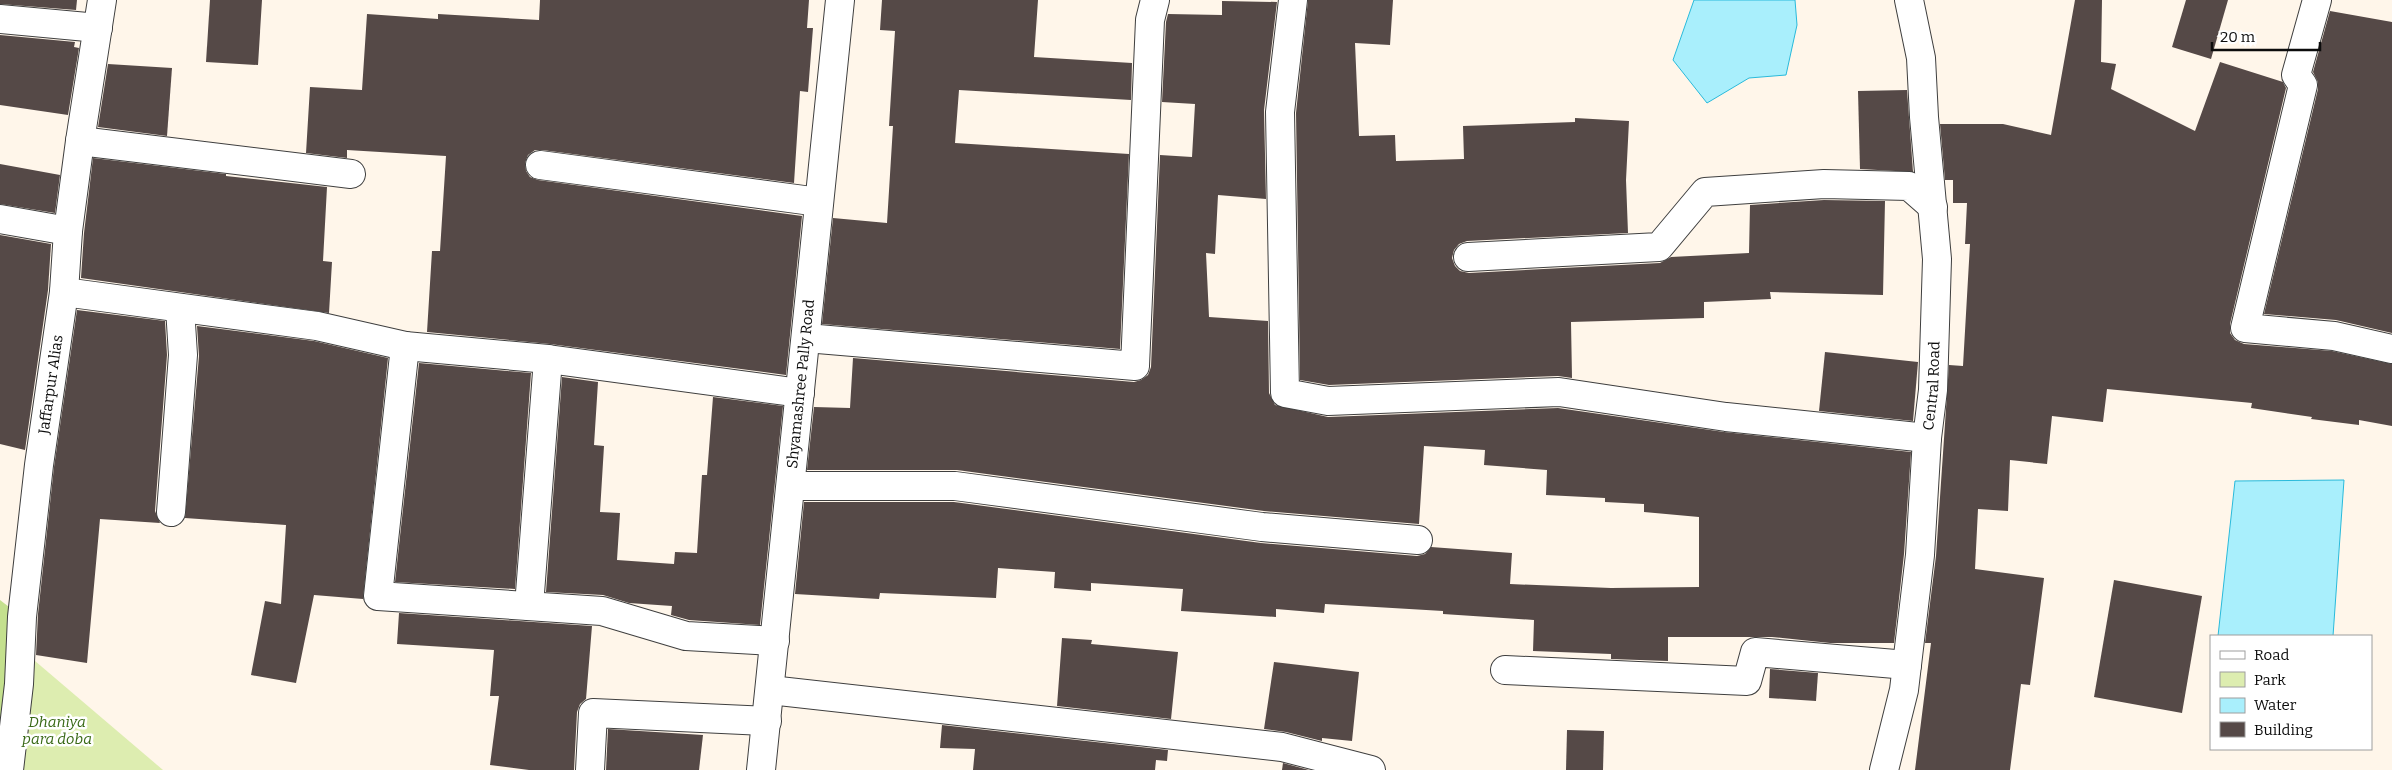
<svg xmlns="http://www.w3.org/2000/svg" width="2392" height="770" font-family="Bitter,serif">
  <rect width="100%" height="100%" fill="#fff6ea"/>
  <polygon fill="#ddedb0" points="28,655 163,770 11,770"/>
  <polygon fill="#c4e08e" points="0,600 22,617 0,770"/>
  <g fill="#a9effc" stroke="#29badb">
    <polygon points="1694,0 1795,0 1797,25 1786,75 1749,78 1707,103 1673,60"/>
    <polygon points="2344,480 2333,636 2218,636 2235,481"/>
  </g>
  <g fill="#554947">
    <polygon points="0,0 77,0 76,10 0,4"/>
    <polygon points="210,0 262,0 258,65 206,62"/>
    <polygon points="540,0 809,0 807,28 813,28 808,92 800,91 794,183 542,150 535,150 528,155 525,163 526,171 530,177 538,180 802,216 786,375 550,344 427,332 432,251 440,251 446,156 347,150 347,158 306,153 310,87 362,90 367,14 438,19 438,14 539,20"/>
    <polygon points="882,0 1038,0 1034,57 1132,63 1131,100 959,90 955,143 1129,154 1120,349 822,324 833,218 887,223 893,126 889,126 895,31 880,30"/>
    <polygon points="1308,0 1393,0 1390,45 1355,43 1359,136 1395,135 1396,161 1464,159 1463,126 1575,122 1575,118 1629,121 1626,180 1628,233 1467,241 1459,244 1454,250 1452,258 1455,266 1460,271 1469,273 1660,263 1671,257 1749,253 1750,205 1824,200 1885,201 1883,295 1770,292 1771,299 1704,302 1704,318 1571,322 1572,378 1558,376 1329,385 1300,380 1296,113"/>
    <polygon points="2075,0 2102,0 2101,62 2116,64 2111,89 2195,131 2220,62 2283,82 2286,88 2230,324 2230,333 2235,340 2244,344 2332,351 2392,364 2392,426 2359,420 2359,425 2311,419 2312,417 2251,408 2252,403 2107,389 2103,422 2052,416 2047,464 2010,460 2008,511 1978,509 1975,569 2044,578 2030,685 2021,684 2010,770 1915,770 1931,643 1925,643 1936,556 1949,365 1963,366 1970,244 1965,244 1967,203 1953,203 1953,180 1945,180 1940,124 2003,124 2051,135"/>
    <polygon points="2186,0 2228,0 2211,59 2172,47"/>
    <polygon points="1222,1 1277,2 1264,110 1266,199 1218,195 1215,254 1206,253 1209,317 1268,321 1269,393 1275,405 1328,417 1558,408 1724,432 1911,452 1904,554 1894,643 1830,643 1772,637 1668,637 1668,661 1611,659 1611,654 1533,651 1534,620 1443,614 1443,611 1325,604 1324,613 1276,609 1276,617 1181,611 1183,589 1091,583 1091,591 1054,588 1055,572 998,568 996,598 880,593 879,599 795,594 804,502 954,502 1261,543 1417,556 1425,554 1431,547 1512,553 1510,584 1611,588 1699,587 1699,517 1644,512 1644,504 1605,502 1605,498 1546,495 1547,470 1484,465 1485,450 1424,446 1419,524 1264,511 957,470 807,470 814,407 850,408 853,358 1134,382 1141,380 1148,375 1151,367 1160,155 1192,157 1195,104 1162,102 1166,22 1168,14 1222,15"/>
    <polygon points="2330,11 2392,22 2392,333 2336,320 2264,314 2318,89 2318,82 2313,72"/>
    <polygon points="0,35 75,42 74,47 79,48 68,115 0,105"/>
    <polygon points="108,64 172,68 167,136 98,127"/>
    <polygon points="1907,90 1913,172 1860,169 1858,91"/>
    <polygon points="93,158 226,174 226,176 327,187 323,261 332,262 329,313 81,278 84,233"/>
    <polygon points="0,164 60,175 55,213 0,204"/>
    <polygon points="0,235 51,244 48,290 25,450 0,444"/>
    <polygon points="77,310 165,321 167,355 155,511 160,523 100,519 87,663 36,655 38,614 54,467"/>
    <polygon points="197,326 314,341 388,358 363,599 314,595 296,683 251,675 265,601 281,604 286,525 185,518 199,356"/>
    <polygon points="1825,352 1918,362 1913,421 1819,411"/>
    <polygon points="419,363 531,373 515,589 395,582"/>
    <polygon points="562,377 598,382 594,445 604,446 600,512 620,513 617,560 674,564 675,552 697,553 702,475 707,475 713,397 783,406 760,625 689,620 671,615 672,606 629,603 603,595 546,592"/>
    <polygon points="2114,580 2202,596 2182,713 2094,697"/>
    <polygon points="399,613 592,626 586,699 580,704 577,712 574,770 529,770 490,765 499,696 490,696 494,650 397,644"/>
    <polygon points="1062,638 1092,640 1091,644 1178,652 1171,719 1057,706"/>
    <polygon points="1274,662 1359,672 1352,741 1322,738 1322,741 1286,732 1264,729"/>
    <polygon points="1770,669 1818,673 1816,701 1769,698"/>
    <polygon points="942,725 1168,750 1167,761 1156,760 1155,770 973,770 975,749 940,748"/>
    <polygon points="608,729 703,735 699,770 606,770"/>
    <polygon points="1567,730 1604,731 1603,770 1566,770"/>
    <polygon points="1283,763 1309,770 1282,770"/>
  </g>
  <g fill="none" stroke-linecap="round" stroke-linejoin="round">
    <defs>
      <g id="minor">
        <polyline points="1293,0 1280,112 1285,393 1328,401 1559,392 1726,417 1927,438"/>
        <polyline points="2317,0 2296,75 2303,85 2245,328 2334,336 2392,349"/>
        <polyline points="0,19 98,28"/>
        <polyline points="80,141 351,174"/>
        <polyline points="540,165 819,202"/>
        <polyline points="0,219 68,231"/>
        <polyline points="1468,257 1659,247 1705,192 1824,184 1909,186 1933,207"/>
        <polyline points="64,292 317,326 405,346 548,359 800,393"/>
        <polyline points="806,338 1135,366 1150,20 1155,0"/>
        <polyline points="405,346 378,596 602,611 686,636 775,641"/>
        <polyline points="791,486 955,486 1262,527 1418,540"/>
        <polyline points="171,512 183,355 180,308"/>
        <polyline points="529,606 548,359"/>
        <polyline points="1505,670 1747,681 1755,652 1907,665"/>
        <polyline points="770,690 1282,747 1371,770"/>
        <path id="s1" d="M 9,770 L 19,684 L 22,617 L 39,465 L 64,292 L 68,231 L 80,141 L 102,0"/>
        <polyline points="590,770 593,713 767,721"/>
        <path id="s2" d="M 761,770 L 840,0"/>
        <path id="s3" d="M 1884,770 L 1904,690 L 1920,555 L 1927,438 L 1933,390 L 1937,259 L 1924,117 L 1921,58 L 1909,0"/>
      </g>
    </defs>
    <use href="#minor" stroke="#3f3f3f" stroke-width="30"/>
    <use href="#minor" stroke="#fff" stroke-width="28"/>
  </g>
  <g text-anchor="middle" dominant-baseline="central" stroke-width="5" stroke-linejoin="round" paint-order="stroke">
    <g font-size="15" fill="#0c0c0c" stroke="#fff">
      <text stroke="none"><textPath href="#s1" startOffset="388">Jaffarpur Alias</textPath></text>
      <text stroke="none"><textPath href="#s2" startOffset="388">Shyamashree Pally Road</textPath></text>
      <text stroke="none"><textPath href="#s3" startOffset="388">Central Road</textPath></text>
    </g>
    <g font-size="15" font-style="italic" fill="#396916" stroke="#fff">
      <text x="57" y="722">Dhaniya<tspan x="57" dy="17">para doba</tspan></text>
    </g>
  </g>
  <rect x="2210" y="635" width="162" height="115" fill="#ffffff" stroke="#9e9e9e"/>
  <rect x="2220" y="651" width="25" height="8" fill="#ffffff" stroke="#9e9e9e"/>
  <text x="2254" y="660" font-size="15" fill="#0c0c0c">Road</text>
  <rect x="2220" y="672" width="25" height="15" fill="#ddedb0" stroke="#9e9e9e"/>
  <text x="2254" y="685" font-size="15" fill="#0c0c0c">Park</text>
  <rect x="2220" y="698" width="25" height="15" fill="#a9effc" stroke="#9e9e9e"/>
  <text x="2254" y="710" font-size="15" fill="#0c0c0c">Water</text>
  <rect x="2220" y="722" width="25" height="15" fill="#554947" stroke="#9e9e9e"/>
  <text x="2254" y="735" font-size="15" fill="#0c0c0c">Building</text>
  <path d="M2212 42v8h108v-8" fill="none" stroke="#0c0c0c" stroke-width="2.5"/>
  <text x="2220" y="42" font-size="15" fill="#0c0c0c" stroke="#ffffff" stroke-width="4" paint-order="stroke">20 m</text>
</svg>
